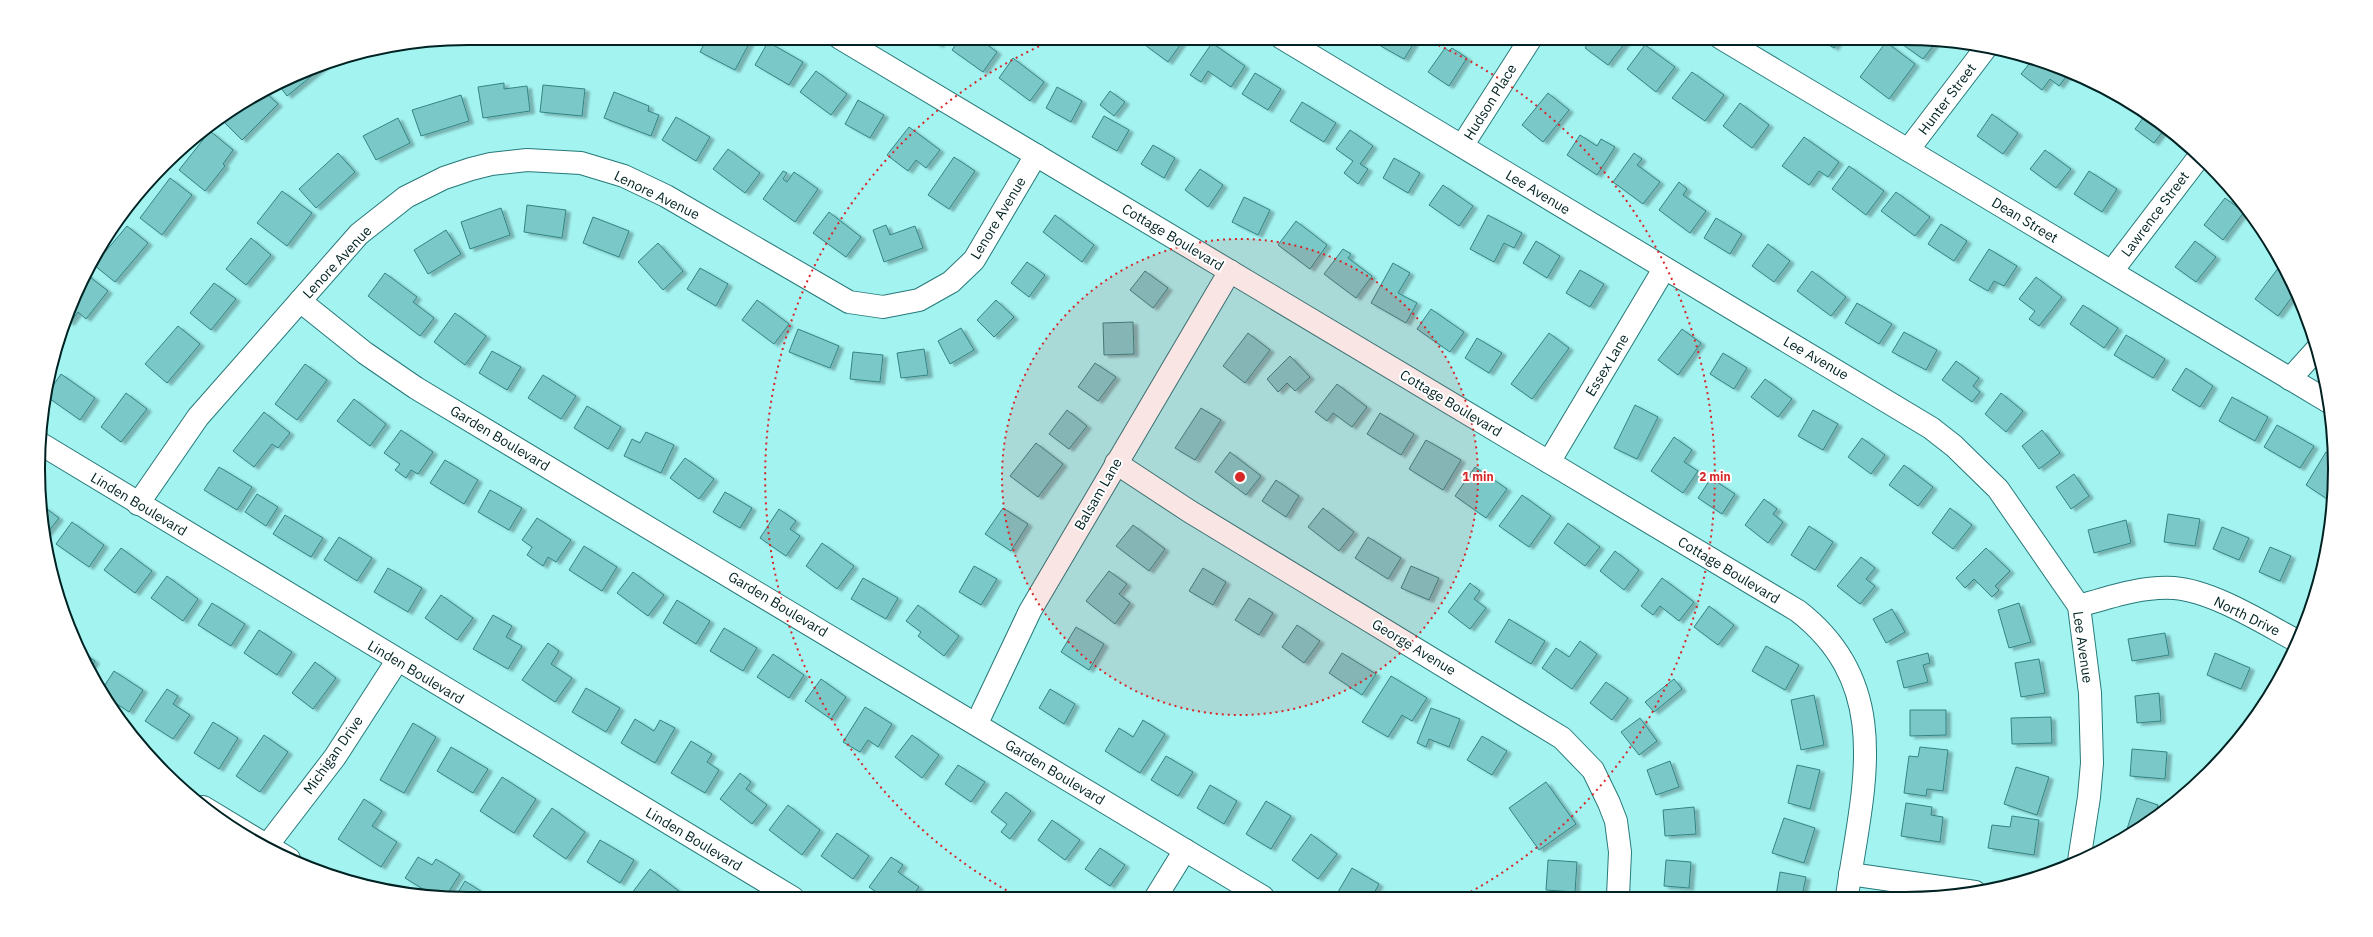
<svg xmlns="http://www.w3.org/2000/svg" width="2373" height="937" font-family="'IBM Plex Sans',sans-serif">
  <defs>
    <filter id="shadow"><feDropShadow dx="4.5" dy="2.5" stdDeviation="1" flood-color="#0004"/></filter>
  </defs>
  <rect width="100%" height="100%" fill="#a3f3f1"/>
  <g fill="#7ac9c8" stroke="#338484" filter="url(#shadow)">
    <polygon points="707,38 752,38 735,70 700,52"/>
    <polygon points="928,38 943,38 939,45"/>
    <polygon points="960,38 978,38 997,52 983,72 952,50"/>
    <polygon points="1150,38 1185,38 1168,62 1145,45"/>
    <polygon points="1383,38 1417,38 1404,59 1379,45"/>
    <polygon points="1592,38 1629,38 1608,65 1585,48"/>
    <polygon points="1818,38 1840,38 1834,48"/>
    <polygon points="1902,38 1904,38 1936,42 1923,59 1899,42"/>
    <polygon points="768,42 803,62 789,85 755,65"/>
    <polygon points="1886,42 1915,64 1889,99 1860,77"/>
    <polygon points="1212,43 1245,66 1231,87 1208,71 1201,82 1190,75"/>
    <polygon points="1645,45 1675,67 1656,92 1627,69"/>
    <polygon points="1445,48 1449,51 1452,48 1467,58 1449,86 1428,72"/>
    <polygon points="1013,58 1044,82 1030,101 999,78"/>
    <polygon points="2033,59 2069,73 2059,86 2050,79 2042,90 2021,74"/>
    <polygon points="330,61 287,96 278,84"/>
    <polygon points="816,71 847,94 831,115 800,92"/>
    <polygon points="1692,72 1724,95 1705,121 1672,98"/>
    <polygon points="1255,73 1281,89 1268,110 1242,94"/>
    <polygon points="504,83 504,89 527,86 530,111 483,118 478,87"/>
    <polygon points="543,85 585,89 582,116 540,112"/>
    <polygon points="1057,87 1082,101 1071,122 1046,108"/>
    <polygon points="264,91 278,104 242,140 222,120 253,96"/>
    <polygon points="1110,91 1125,102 1114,116 1100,105"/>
    <polygon points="614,92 649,106 648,111 659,115 651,136 604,118"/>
    <polygon points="1548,93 1569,110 1543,142 1522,125"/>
    <polygon points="461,95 469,121 421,136 412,110"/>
    <polygon points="858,100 884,115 870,138 845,124"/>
    <polygon points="1302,102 1336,123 1324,142 1290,121"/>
    <polygon points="1740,103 1769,125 1752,148 1723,126"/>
    <polygon points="1992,114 2018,133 2003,154 1977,136"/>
    <polygon points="2146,114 2166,127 2154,143 2135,129"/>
    <polygon points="1104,116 1129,130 1117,151 1092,137"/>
    <polygon points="676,117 710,137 696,161 662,140"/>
    <polygon points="398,118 410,143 376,160 363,136"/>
    <polygon points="909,127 940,150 926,168 916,160 908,171 887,155"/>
    <polygon points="1350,130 1373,146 1360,164 1368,169 1358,184 1344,173 1353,161 1336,149"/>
    <polygon points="210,131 233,150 223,164 225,166 205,191 179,170"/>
    <polygon points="1580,135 1597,146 1601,139 1615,147 1597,175 1567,155"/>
    <polygon points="1804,137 1839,162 1828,177 1819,171 1809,185 1782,166"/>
    <polygon points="1153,145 1175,158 1164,178 1141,164"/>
    <polygon points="728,149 760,173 745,193 713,169"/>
    <polygon points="2045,150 2071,169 2056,188 2030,169"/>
    <polygon points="338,153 355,172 316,208 299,189"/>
    <polygon points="1634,153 1642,159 1637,165 1660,182 1643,204 1613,182"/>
    <polygon points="954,157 975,171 949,209 928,195"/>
    <polygon points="1394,158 1420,173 1408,193 1383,178"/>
    <polygon points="1849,166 1884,191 1866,215 1832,189"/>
    <polygon points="1200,169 1223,185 1208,207 1185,190"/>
    <polygon points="783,171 787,173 783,179 787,182 794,172 818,189 795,222 763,199"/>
    <polygon points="2089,171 2117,189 2102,212 2074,194"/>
    <polygon points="170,178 192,195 162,235 140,218"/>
    <polygon points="1679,182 1687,189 1683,195 1706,211 1690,233 1659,210"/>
    <polygon points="1443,185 1473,206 1459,226 1429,205"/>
    <polygon points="282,191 312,213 287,246 257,223"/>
    <polygon points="1896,192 1930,217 1915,236 1881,211"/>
    <polygon points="1244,197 1270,210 1258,235 1232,222"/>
    <polygon points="2225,198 2244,212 2223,240 2204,225"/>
    <polygon points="527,205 566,210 562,238 524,232"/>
    <polygon points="501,208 510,235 470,249 461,222"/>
    <polygon points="829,212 861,237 846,257 813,233"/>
    <polygon points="1055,215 1094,245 1082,262 1043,232"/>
    <polygon points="1488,215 1522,233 1514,248 1504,243 1494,262 1470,249"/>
    <polygon points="593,217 629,231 619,257 583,243"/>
    <polygon points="1716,218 1742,234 1730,254 1704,238"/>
    <polygon points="1296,221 1327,245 1310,269 1278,245"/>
    <polygon points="1941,224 1967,241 1954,261 1928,244"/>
    <polygon points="886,225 890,235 915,226 923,248 884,262 873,230"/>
    <polygon points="127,226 148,243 115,282 94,265"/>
    <polygon points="446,230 461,254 428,274 414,250"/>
    <polygon points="251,238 271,255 246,285 226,269"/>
    <polygon points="1536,241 1560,256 1547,278 1523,263"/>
    <polygon points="2195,241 2216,257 2196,282 2175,267"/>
    <polygon points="658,243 683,271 663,290 638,262"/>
    <polygon points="1768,244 1790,261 1774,282 1752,266"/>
    <polygon points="1343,249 1351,254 1348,258 1372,276 1356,298 1324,274"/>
    <polygon points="1989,249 2017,266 2004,286 1994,281 1988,291 1969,280"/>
    <polygon points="1027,262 1045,275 1029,297 1011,283"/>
    <polygon points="1393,263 1410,273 1398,293 1417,303 1406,323 1371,303"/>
    <polygon points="2279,267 2286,272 2295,293 2278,316 2255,299"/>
    <polygon points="700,268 728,284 716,306 687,289"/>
    <polygon points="1580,270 1604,284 1590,307 1566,293"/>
    <polygon points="1145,271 1168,288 1153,308 1130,290"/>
    <polygon points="1812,271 1846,297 1831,316 1797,291"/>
    <polygon points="385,273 417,297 413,302 434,318 420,336 368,296"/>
    <polygon points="86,274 108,291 86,319 78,312 70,323 66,320"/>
    <polygon points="2036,277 2062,297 2039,326 2029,319 2035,311 2019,299"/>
    <polygon points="214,283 236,299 211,330 190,313"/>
    <polygon points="757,300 789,324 774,344 742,320"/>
    <polygon points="996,300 1014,317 994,337 977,320"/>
    <polygon points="1857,303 1892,324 1879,344 1845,323"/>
    <polygon points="2083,305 2118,328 2104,348 2070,324"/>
    <polygon points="1431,309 1464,332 1450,352 1417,329"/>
    <polygon points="455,313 486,336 465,365 434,342"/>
    <polygon points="1133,322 1134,354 1104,355 1103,323"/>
    <polygon points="178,326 200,344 167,383 145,364"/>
    <polygon points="961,328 974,350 950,364 938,341"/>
    <polygon points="798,329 839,346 830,368 789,352"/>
    <polygon points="1682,329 1701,343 1678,375 1658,360"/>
    <polygon points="1904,332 1937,350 1926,370 1892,352"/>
    <polygon points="1248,333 1270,350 1245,383 1223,366"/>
    <polygon points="1549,333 1569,348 1532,399 1511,384"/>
    <polygon points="2126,335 2165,359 2153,378 2114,355"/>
    <polygon points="1477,338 1502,353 1489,373 1465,358"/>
    <polygon points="924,349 928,375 901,378 897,353"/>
    <polygon points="492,351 521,367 507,390 479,373"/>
    <polygon points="853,352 883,355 880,382 850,379"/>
    <polygon points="1723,353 1747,368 1734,389 1710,374"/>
    <polygon points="1290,356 1310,377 1295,391 1287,383 1278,392 1267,379"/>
    <polygon points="1956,361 1979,378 1973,386 1980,392 1972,402 1942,380"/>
    <polygon points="1095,363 1116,377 1098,401 1078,387"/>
    <polygon points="305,364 327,380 297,420 275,404"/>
    <polygon points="2186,368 2213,386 2200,407 2172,390"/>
    <polygon points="61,374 95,398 80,420 46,396"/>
    <polygon points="543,375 576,396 561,419 528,398"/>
    <polygon points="1765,379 1792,399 1778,417 1751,397"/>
    <polygon points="1337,384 1367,407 1352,427 1333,413 1327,421 1315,412"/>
    <polygon points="126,393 147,409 121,442 101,427"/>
    <polygon points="2001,393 2023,411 2006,432 1985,414"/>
    <polygon points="2232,397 2268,417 2255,441 2219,421"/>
    <polygon points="354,399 386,424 370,446 337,421"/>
    <polygon points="1635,405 1658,417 1637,459 1614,448"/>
    <polygon points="587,406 621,427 608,449 574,428"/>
    <polygon points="1201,408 1221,420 1195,460 1175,448"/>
    <polygon points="1067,410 1087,426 1069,449 1049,434"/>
    <polygon points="1813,410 1838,424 1823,450 1798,436"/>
    <polygon points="264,412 290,433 278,448 272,444 254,467 233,451"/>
    <polygon points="1380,413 1414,434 1401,455 1367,434"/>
    <polygon points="2277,425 2314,446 2300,468 2264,447"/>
    <polygon points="401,430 433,452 418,474 411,470 406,478 395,470 400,464 384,453"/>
    <polygon points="2042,430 2060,453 2039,469 2022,446"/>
    <polygon points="646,432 674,445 661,473 624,456 632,439 640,443"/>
    <polygon points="1674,437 1692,450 1684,462 1698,471 1683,493 1651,471"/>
    <polygon points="1862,438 1885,455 1871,474 1848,457"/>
    <polygon points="1426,440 1461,460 1443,490 1409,469"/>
    <polygon points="1036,443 1063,464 1038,497 1010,476"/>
    <polygon points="1230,452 1261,476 1246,495 1215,472"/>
    <polygon points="2326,452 2333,456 2333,503 2306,485"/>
    <polygon points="685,458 714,479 699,499 670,478"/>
    <polygon points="445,460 478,480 464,504 430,483"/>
    <polygon points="1904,465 1933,487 1918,506 1889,485"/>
    <polygon points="219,467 252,487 237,510 204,490"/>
    <polygon points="1475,467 1507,489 1486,518 1455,496"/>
    <polygon points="2074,474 2089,496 2071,509 2056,487"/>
    <polygon points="1711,478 1735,494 1722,514 1698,498"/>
    <polygon points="1276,480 1299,496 1286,517 1262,501"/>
    <polygon points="490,490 522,508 509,530 478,512"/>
    <polygon points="725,492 752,508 740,528 713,512"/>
    <polygon points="257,494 278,507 266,526 245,512"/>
    <polygon points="1522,495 1551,516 1529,547 1499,526"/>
    <polygon points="1764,499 1777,509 1773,514 1783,522 1768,543 1745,525"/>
    <polygon points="40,504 59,518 44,537"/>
    <polygon points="1003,508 1028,524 1011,551 985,534"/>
    <polygon points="1323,508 1354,532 1339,551 1308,527"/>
    <polygon points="1950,508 1972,525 1953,549 1932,533"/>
    <polygon points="779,509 796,521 790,529 800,536 786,556 760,538"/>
    <polygon points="2168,514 2200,519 2195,546 2164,542"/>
    <polygon points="285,515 323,538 311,557 273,534"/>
    <polygon points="537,518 571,540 556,562 548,557 543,566 527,555 532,547 522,540"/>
    <polygon points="2126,520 2131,543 2094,553 2088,530"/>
    <polygon points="72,522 104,545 89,567 56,544"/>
    <polygon points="1568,523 1600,547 1585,566 1554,543"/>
    <polygon points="1133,525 1165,549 1149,571 1116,546"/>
    <polygon points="1809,526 1833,542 1815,570 1791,555"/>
    <polygon points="2222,527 2249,538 2239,560 2213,549"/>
    <polygon points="339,537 372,558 357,581 324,560"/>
    <polygon points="1368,537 1401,558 1388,579 1355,558"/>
    <polygon points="822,543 854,566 837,589 806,566"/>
    <polygon points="584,546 617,567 602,591 569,570"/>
    <polygon points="2270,547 2291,556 2280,581 2259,572"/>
    <polygon points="121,548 152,571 135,593 104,570"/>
    <polygon points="1986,548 2010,571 1995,586 1999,590 1992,597 1974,579 1965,588 1956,578"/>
    <polygon points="1615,551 1639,570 1624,590 1600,571"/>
    <polygon points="1861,557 1875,568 1866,579 1875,586 1860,604 1837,586"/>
    <polygon points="974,566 997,579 981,605 959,592"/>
    <polygon points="1411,566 1439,578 1429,600 1401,588"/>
    <polygon points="388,568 422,588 408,612 374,592"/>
    <polygon points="1203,568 1226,582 1213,605 1189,591"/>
    <polygon points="1109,571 1127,584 1119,594 1130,603 1115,624 1086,601"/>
    <polygon points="633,572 664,595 648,616 617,593"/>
    <polygon points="167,576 198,599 183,621 151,598"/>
    <polygon points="863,578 898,598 886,619 851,599"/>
    <polygon points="1662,578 1694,602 1679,621 1660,606 1653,615 1641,606"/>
    <polygon points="1470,583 1480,591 1474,599 1486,608 1470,629 1448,612"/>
    <polygon points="441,595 473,618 457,640 425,618"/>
    <polygon points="1249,598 1273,613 1259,635 1235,620"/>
    <polygon points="677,600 710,621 696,644 663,623"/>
    <polygon points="212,603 245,624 231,646 198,625"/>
    <polygon points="2019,603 2031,642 2009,648 1998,610"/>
    <polygon points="918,605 959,636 944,656 918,636 921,632 906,621"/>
    <polygon points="1709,606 1734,625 1718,645 1694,627"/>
    <polygon points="1892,609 1905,632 1886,643 1873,619"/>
    <polygon points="493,615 512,626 506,637 522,646 508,669 473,649"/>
    <polygon points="1509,619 1545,641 1531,664 1495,642"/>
    <polygon points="1297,625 1320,641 1304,663 1282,647"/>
    <polygon points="1076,627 1104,644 1089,670 1061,652"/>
    <polygon points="724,628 757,648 743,671 710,651"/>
    <polygon points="259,630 292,652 277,675 244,653"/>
    <polygon points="2165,633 2169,655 2132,661 2128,639"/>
    <polygon points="1580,641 1597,654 1572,689 1542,668 1556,648 1569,657"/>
    <polygon points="548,643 559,651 551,664 572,678 555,702 522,680"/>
    <polygon points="1766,646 1799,665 1785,690 1752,671"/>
    <polygon points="80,651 95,661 90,669"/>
    <polygon points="1342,653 1376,674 1362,695 1329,673"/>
    <polygon points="1928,653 1930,663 1923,665 1928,682 1904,688 1897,661"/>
    <polygon points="2215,653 2250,668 2241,689 2207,675"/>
    <polygon points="773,654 804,675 789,698 757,677"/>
    <polygon points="2039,659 2045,693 2021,697 2015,663"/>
    <polygon points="315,662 336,678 313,709 292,693"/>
    <polygon points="114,671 143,690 129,712 105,696 101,691"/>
    <polygon points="1391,676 1427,698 1412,721 1402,715 1388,737 1362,722"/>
    <polygon points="821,679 846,697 831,719 805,701"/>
    <polygon points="1674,679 1682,689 1654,712 1645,702"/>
    <polygon points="1606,682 1628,698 1612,720 1590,703"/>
    <polygon points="2271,683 2275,686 2263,706 2258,703"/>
    <polygon points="586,688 620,708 606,732 572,712"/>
    <polygon points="167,689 178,696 173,704 190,715 173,739 145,721"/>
    <polygon points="1050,689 1075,704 1064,724 1039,708"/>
    <polygon points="2159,693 2161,721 2137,723 2135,696"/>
    <polygon points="1814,695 1824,745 1801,750 1791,700"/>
    <polygon points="865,707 892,724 878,747 868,740 860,752 843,742"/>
    <polygon points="1431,708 1460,719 1449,747 1429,739 1426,747 1417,743"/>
    <polygon points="1910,710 1946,710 1946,735 1910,736"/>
    <polygon points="2051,717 2052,743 2012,744 2011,718"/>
    <polygon points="1640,718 1657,741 1639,755 1621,732"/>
    <polygon points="635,719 654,731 660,720 675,728 655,763 621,743"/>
    <polygon points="1143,720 1165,734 1140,773 1105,751 1119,728 1133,737"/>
    <polygon points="213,722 238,738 219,769 194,753"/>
    <polygon points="413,723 436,737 404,793 380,780"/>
    <polygon points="264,735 288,752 260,792 236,776"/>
    <polygon points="912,735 939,755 922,778 895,757"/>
    <polygon points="1482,736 1507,751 1492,775 1467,760"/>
    <polygon points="691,741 712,754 707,762 719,770 705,793 671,773"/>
    <polygon points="451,747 488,769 473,793 437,771"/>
    <polygon points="1920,747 1948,750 1943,791 1927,789 1926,796 1904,793 1909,756 1918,757"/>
    <polygon points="2132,749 2167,752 2165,779 2130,776"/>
    <polygon points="1166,756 1193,772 1178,796 1151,780"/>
    <polygon points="1670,761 1679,787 1656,795 1647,770"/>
    <polygon points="958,765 985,782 971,802 945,784"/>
    <polygon points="1797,765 1820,770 1810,809 1788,803"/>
    <polygon points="2016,767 2049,777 2037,815 2004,804"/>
    <polygon points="740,773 751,782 746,789 767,805 752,824 720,799"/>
    <polygon points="502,777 536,799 514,833 480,811"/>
    <polygon points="1546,782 1576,824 1539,850 1509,808"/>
    <polygon points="1210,785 1237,801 1224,824 1197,808"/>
    <polygon points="1006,792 1031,811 1010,839 1001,832 1007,824 991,812"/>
    <polygon points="2137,798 2158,805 2154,819 2130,834 2126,832"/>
    <polygon points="364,799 382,811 372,826 397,842 381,867 338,839"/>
    <polygon points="1266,801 1291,816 1271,849 1246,834"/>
    <polygon points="1906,803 1932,807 1931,815 1943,817 1940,842 1901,836"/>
    <polygon points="788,805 820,830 802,855 769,830"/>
    <polygon points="1694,807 1696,834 1665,836 1663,810"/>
    <polygon points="552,808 585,832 566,859 533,836"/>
    <polygon points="2012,816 2039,820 2034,855 1988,848 1992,825 2010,827"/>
    <polygon points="1784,818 1815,828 1804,863 1772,853"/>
    <polygon points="1052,820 1080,840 1065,860 1038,840"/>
    <polygon points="837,833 869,856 853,879 821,856"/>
    <polygon points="1311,834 1337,854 1318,879 1292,860"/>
    <polygon points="600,840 634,860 620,883 587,862"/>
    <polygon points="1100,848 1125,865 1110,886 1085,869"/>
    <polygon points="418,857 432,865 436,859 460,874 446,896 431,894 405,878"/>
    <polygon points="891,857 903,865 898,872 919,887 911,898 885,898 869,887"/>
    <polygon points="1548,860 1577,862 1575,892 1546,890"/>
    <polygon points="1666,860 1691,862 1689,888 1664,886"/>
    <polygon points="1352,868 1379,884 1372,897 1346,897 1338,892"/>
    <polygon points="650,869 684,895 681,898 640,899 632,893"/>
    <polygon points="1780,872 1806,877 1802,896 1776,896"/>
    <polygon points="465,881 493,899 455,897"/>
    <polygon points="1405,891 1414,897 1401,897"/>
  </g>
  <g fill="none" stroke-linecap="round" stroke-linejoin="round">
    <defs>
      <g id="minor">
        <path d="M 840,38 L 1798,611 C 1896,687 1862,791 1847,896"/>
        <polyline points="1282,38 1931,428 1954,446 1998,489 2079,606 2090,693 2092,763 2089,797 2079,861"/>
        <polyline points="1721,38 2329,402"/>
        <polyline points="1462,146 1531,38"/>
        <polyline points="1908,150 1985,49"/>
        <polyline points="2112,271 2199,157"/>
        <polyline points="300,301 365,353 416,388 1263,897"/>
        <polyline points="2290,379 2317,349"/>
        <polyline points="41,444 793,898"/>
        <polyline points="1549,462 1664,269"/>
        <polyline points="1116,463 1189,511 1562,738 1593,770 1609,803 1616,821 1620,852 1618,896"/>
        <polyline points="138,504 198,417 359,234 406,197 444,178 471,169 491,164 527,160 581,163 624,176 666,196 849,302 883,307 919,300 951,282 974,260 1036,155"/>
        <path d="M 2079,606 C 2110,597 2142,586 2174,588 C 2213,591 2263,623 2297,641"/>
        <polyline points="977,723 1030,611 1230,271"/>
        <polyline points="203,807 289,859"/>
        <polyline points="266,847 335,757 397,661"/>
        <polyline points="1850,874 1975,892"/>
        <polyline points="1156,897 1185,850"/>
      </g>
    </defs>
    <use href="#minor" stroke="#267979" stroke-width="24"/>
    <use href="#minor" stroke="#fff" stroke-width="22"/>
  </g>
  <circle cx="1240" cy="477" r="238" fill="#d62828" fill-opacity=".12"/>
  <g fill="none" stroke="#d62828" stroke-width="2" stroke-dasharray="2 4">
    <circle cx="1240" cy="477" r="238"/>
    <path d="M1017 896A475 475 0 0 1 1058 38M1422 38A475 475 0 0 1 1463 896"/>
  </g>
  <g text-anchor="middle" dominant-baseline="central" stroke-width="4" stroke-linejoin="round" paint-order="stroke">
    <g font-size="14" fill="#022" stroke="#fff">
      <text transform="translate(1947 99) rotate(-53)">Hunter Street</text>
      <text transform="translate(1490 102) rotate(-58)">Hudson Place</text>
      <text transform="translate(1538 192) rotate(31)">Lee Avenue</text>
      <text transform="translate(657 195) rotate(26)">Lenore Avenue</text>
      <text transform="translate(2155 214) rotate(-53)">Lawrence Street</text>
      <text transform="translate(998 218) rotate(-59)">Lenore Avenue</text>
      <text transform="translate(2025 220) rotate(31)">Dean Street</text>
      <text transform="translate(1173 237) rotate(31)">Cottage Boulevard</text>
      <text transform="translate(337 262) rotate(-47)">Lenore Avenue</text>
      <text transform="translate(1816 358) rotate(30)">Lee Avenue</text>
      <text transform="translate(1607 365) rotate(-59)">Essex Lane</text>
      <text transform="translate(1451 403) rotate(31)">Cottage Boulevard</text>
      <text transform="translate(500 438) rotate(31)">Garden Boulevard</text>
      <text transform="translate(1098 494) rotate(-60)">Balsam Lane</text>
      <text transform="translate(139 504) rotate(31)">Linden Boulevard</text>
      <text transform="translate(1729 570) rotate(31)">Cottage Boulevard</text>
      <text transform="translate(778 604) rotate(31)">Garden Boulevard</text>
      <text transform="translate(2247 616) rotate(26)">North Drive</text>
      <text transform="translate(1414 647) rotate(31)">George Avenue</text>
      <text transform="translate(2083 647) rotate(82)">Lee Avenue</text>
      <text transform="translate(416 672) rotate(31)">Linden Boulevard</text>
      <text transform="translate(333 755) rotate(-55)">Michigan Drive</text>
      <text transform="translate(1055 772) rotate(31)">Garden Boulevard</text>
      <text transform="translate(694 839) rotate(31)">Linden Boulevard</text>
    </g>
  </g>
  <path d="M0 0H2373V937H0ZM468 45H1905A423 423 0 0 1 2328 468V469A423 423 0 0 1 1905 892H468A423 423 0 0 1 45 469V468A423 423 0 0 1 468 45Z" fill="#fff" fill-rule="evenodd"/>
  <path fill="none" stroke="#022" stroke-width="2" d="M468 45H1905A423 423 0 0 1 2328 468V469A423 423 0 0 1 1905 892H468A423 423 0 0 1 45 469V468A423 423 0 0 1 468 45Z"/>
  <circle cx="1240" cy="477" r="6" fill="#d62828" stroke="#fff" stroke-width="2"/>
  <g font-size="12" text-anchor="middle" font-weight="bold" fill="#d62828" stroke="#fff" stroke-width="4" stroke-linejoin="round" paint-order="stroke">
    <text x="1478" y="481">1 min</text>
    <text x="1715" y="481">2 min</text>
  </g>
</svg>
